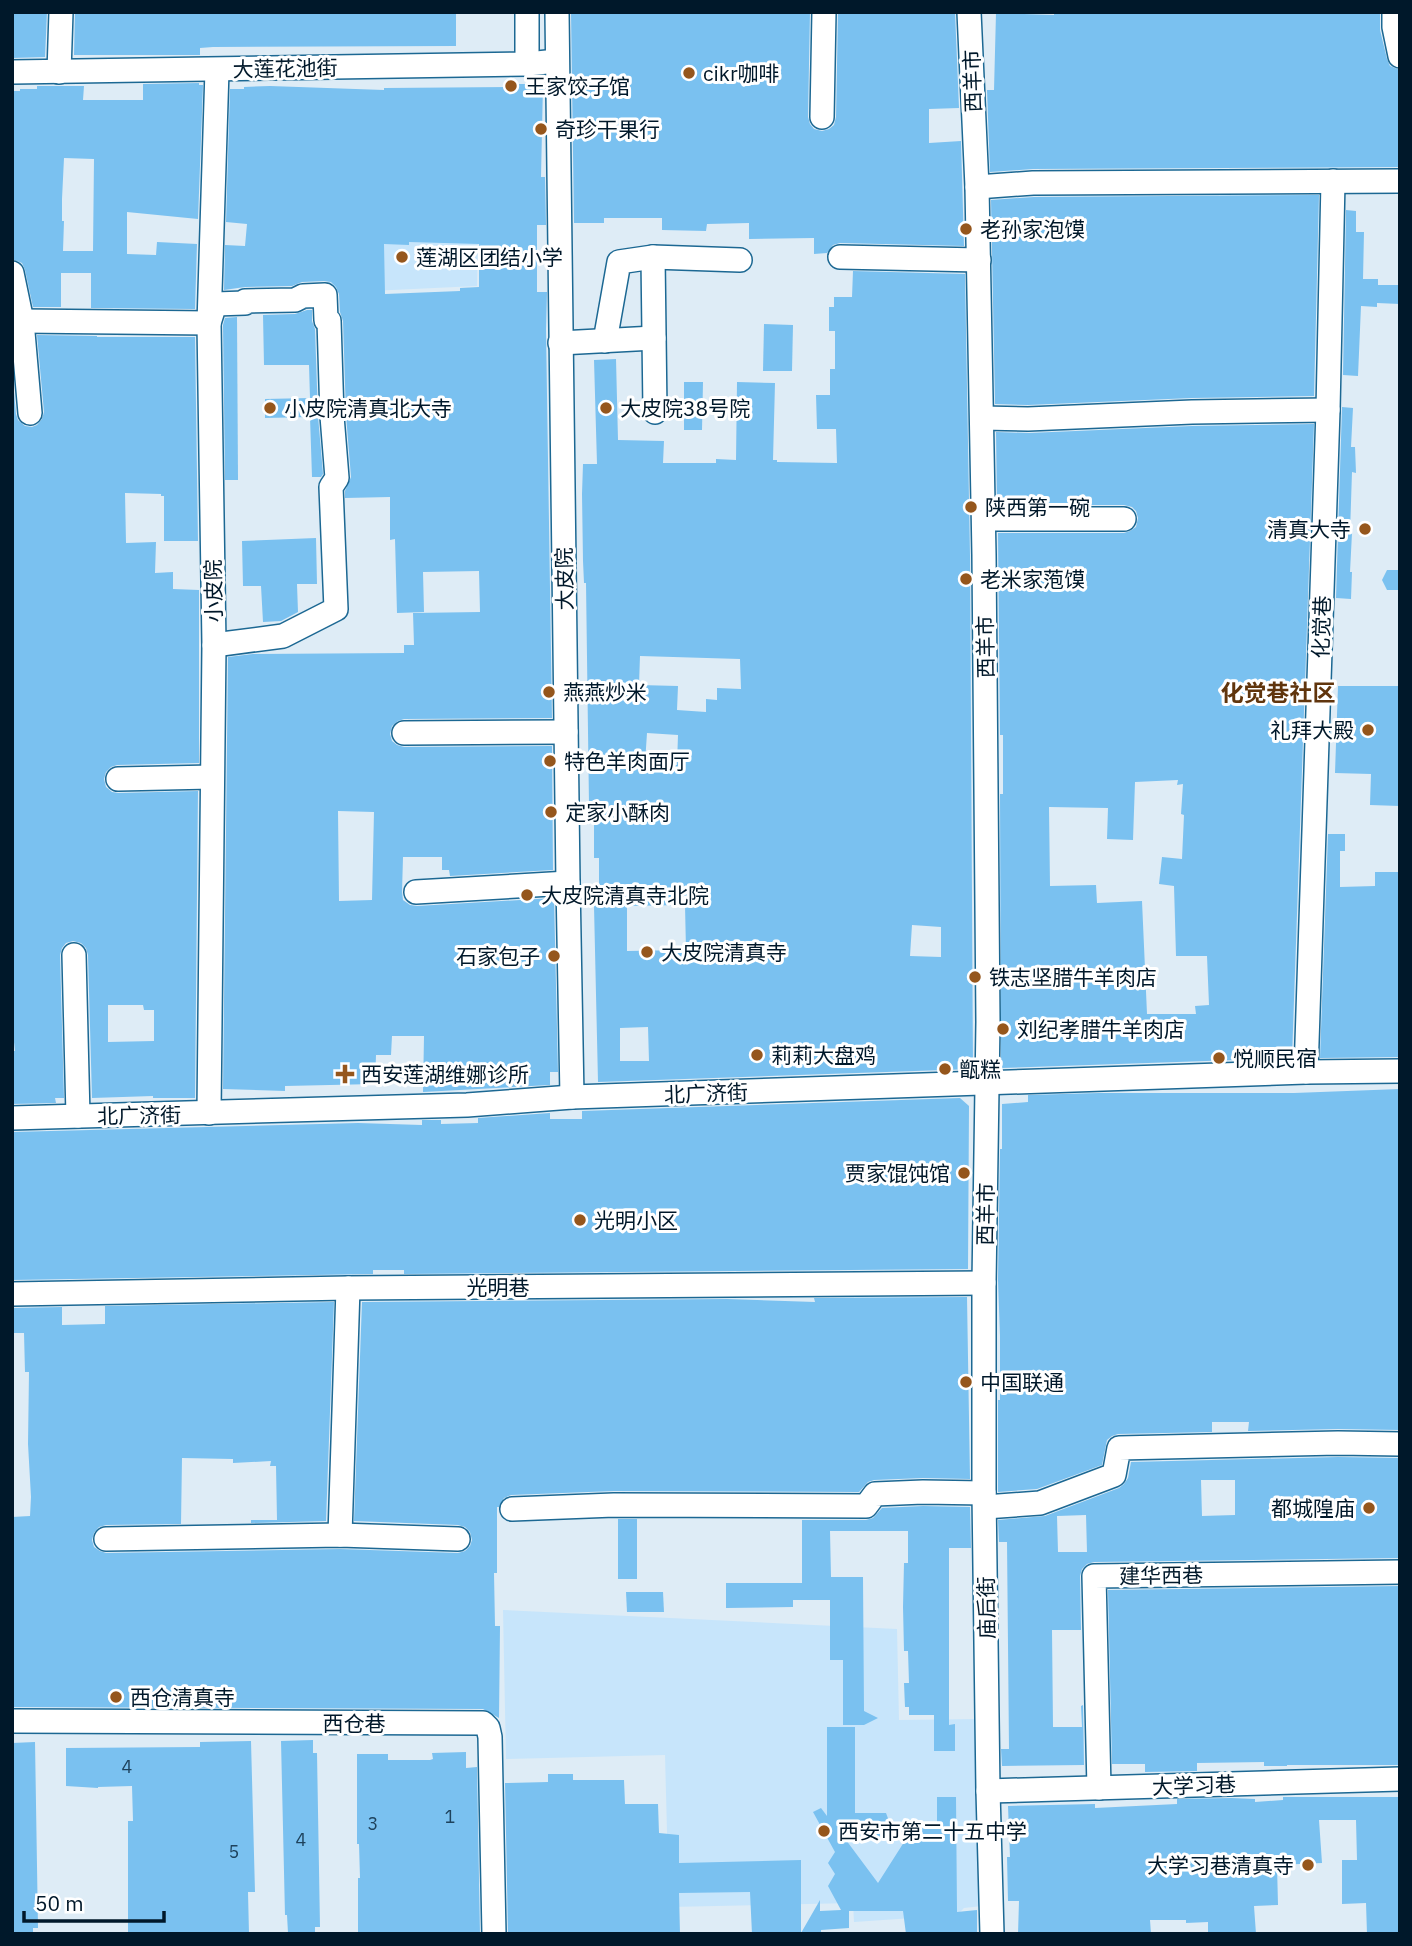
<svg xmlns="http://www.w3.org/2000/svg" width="1412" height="1946" font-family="'IBM Plex Sans','Noto Sans SC',sans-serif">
  <rect width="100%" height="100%" fill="#deecf6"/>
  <g fill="#c7e5fb">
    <polygon points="326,227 478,229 477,286 328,293"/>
    <polygon points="503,1610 897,1629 899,1720 980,1719 982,1906 964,1908 957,1915 854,1922 853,1903 669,1907 665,1755 506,1759"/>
  </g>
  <g fill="#7ac1f0" fill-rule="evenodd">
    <polygon points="12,12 47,12 45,57 12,58"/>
    <polygon points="75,12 456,12 456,46 213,47 200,48 200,55 74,55"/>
    <polygon points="571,12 810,12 808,117 810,124 814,129 822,131 829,129 834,125 836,117 838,12 955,12 959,108 929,109 929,143 961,141 964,246 840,243 833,245 827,253 814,254 814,238 749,239 749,223 707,224 706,231 662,230 662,218 604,218 604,223 574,223"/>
    <polygon points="1054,12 1380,12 1380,30 1387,59 1390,66 1400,70 1400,167 1033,169 990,172 987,90 994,90 996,13 1054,15"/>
    <path d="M 199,83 L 199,85 L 203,85 L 198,219 L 127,212 L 127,254 L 156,255 L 157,242 L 197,244 L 195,309 L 91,308 L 91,273 L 61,273 L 61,307 L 33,307 L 25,270 L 22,263 L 12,259 L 12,91 L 20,91 L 20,89 L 37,89 L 37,86 L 84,86 L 83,100 L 143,100 L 143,84 ZM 64,158 L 94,159 L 93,251 L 63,251 L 64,221 L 62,221 L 62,199 Z"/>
    <path d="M 515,84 L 543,84 L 541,177 L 545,177 L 546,225 L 537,225 L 537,292 L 547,292 L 546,329 L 552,718 L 404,719 L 398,721 L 392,726 L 390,734 L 392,741 L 397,745 L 404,747 L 552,746 L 553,870 L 450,876 L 449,870 L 442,870 L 442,857 L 403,857 L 402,892 L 403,900 L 410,905 L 417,906 L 554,898 L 558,1072 L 550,1072 L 550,1085 L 423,1092 L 424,1036 L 392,1036 L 391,1055 L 376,1055 L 375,1084 L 285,1086 L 285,1091 L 223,1089 L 228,657 L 253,654 L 404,653 L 404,645 L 414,645 L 413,613 L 480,612 L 479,571 L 423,572 L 424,612 L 397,613 L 395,539 L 390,540 L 390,497 L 345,498 L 345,491 L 351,477 L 346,415 L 343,321 L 340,312 L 339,294 L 336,287 L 331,282 L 324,281 L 302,282 L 292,286 L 245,287 L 224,290 L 225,245 L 245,246 L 247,224 L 226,222 L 230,89 L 244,89 L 244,87 L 270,86 L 384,90 L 384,88 L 515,87 ZM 409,242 L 479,244 L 479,287 L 460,288 L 460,291 L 385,294 L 384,244 L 409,245 ZM 338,811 L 374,812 L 372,900 L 339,901 Z"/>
    <polygon points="1319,195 1314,396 1192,398 1028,405 995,404 991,200 1034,197"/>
    <polygon points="1346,210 1356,211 1356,232 1364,232 1363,279 1378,279 1378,285 1400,285 1400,304 1377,303 1377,307 1361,306 1358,376 1343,375"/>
    <path d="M 853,271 L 965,274 L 970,555 L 973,1069 L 598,1082 L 594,906 L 591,906 L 592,888 L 599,885 L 599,858 L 594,858 L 594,821 L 591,821 L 591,805 L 589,805 L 586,583 L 584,583 L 583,561 L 582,494 L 583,464 L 597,464 L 594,360 L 616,359 L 618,440 L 664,441 L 663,463 L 716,463 L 716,459 L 736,460 L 737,382 L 775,383 L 773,460 L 777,460 L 777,462 L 837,463 L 836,429 L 817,429 L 816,395 L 830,395 L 830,369 L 835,369 L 835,331 L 829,331 L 829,307 L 834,307 L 834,297 L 852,297 ZM 640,656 L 740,659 L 741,689 L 717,688 L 717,700 L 706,699 L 706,712 L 677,710 L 678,686 L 639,685 ZM 647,733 L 678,735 L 677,765 L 645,763 ZM 685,905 L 686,950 L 627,951 L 627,906 ZM 912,925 L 941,927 L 941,957 L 910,956 ZM 648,1027 L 649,1061 L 620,1061 L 620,1028 Z"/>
    <polygon points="307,310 312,310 312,321 315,329 318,416 323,474 321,477 312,477 310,417 265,418 265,399 310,398 309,365 264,365 263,315 295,314"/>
    <polygon points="237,317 238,480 225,480 223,325 225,318"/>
    <polygon points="764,324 793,325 792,371 763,371"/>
    <path d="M 37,335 L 97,336 L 97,337 L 195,337 L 198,541 L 164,541 L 164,496 L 161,496 L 161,494 L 125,493 L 126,543 L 156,542 L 155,573 L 173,572 L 173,589 L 199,590 L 199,763 L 117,765 L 111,767 L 106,772 L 104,779 L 106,787 L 112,792 L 118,793 L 198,791 L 195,1098 L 153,1098 L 153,1096 L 92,1098 L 88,955 L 86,948 L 81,943 L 73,941 L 66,943 L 62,948 L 60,955 L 64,1098 L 55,1098 L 56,1103 L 12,1104 L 12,1051 L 15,1051 L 12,1024 L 12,370 L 16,414 L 18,420 L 25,426 L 32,427 L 37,425 L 42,419 L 44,412 ZM 108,1005 L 143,1005 L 144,1010 L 154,1010 L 154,1041 L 108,1042 Z"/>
    <polygon points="684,382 703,382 702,430 684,430"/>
    <polygon points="1342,407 1353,408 1351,447 1355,447 1356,473 1352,472 1350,533 1352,533 1350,572 1352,572 1351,599 1336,598"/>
    <path d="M 1314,424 L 1292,1058 L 1001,1068 L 1000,794 L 1003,794 L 1003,735 L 1000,735 L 998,533 L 1124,533 L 1130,531 L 1136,527 L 1138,518 L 1136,511 L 1132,507 L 1124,505 L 997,505 L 996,432 L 1029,433 L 1192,426 ZM 1178,780 L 1177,785 L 1183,784 L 1181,814 L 1184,815 L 1182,859 L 1162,857 L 1159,884 L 1174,886 L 1176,956 L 1207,956 L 1209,1005 L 1195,1006 L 1196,1014 L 1147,1014 L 1142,901 L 1097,903 L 1096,885 L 1050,886 L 1049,807 L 1108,808 L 1107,839 L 1133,840 L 1135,782 Z"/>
    <polygon points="316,538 317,584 297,584 298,612 281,621 263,622 261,586 243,586 242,541"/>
    <polygon points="1387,570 1400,570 1400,590 1387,590 1382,580"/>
    <polygon points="1338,686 1400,686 1400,806 1370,805 1371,774 1335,773"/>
    <polygon points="1328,834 1345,834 1345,851 1340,851 1340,887 1375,886 1375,872 1398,872 1398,899 1400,899 1400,1057 1320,1058"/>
    <polygon points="1400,1089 1400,1430 1338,1429 1248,1431 1249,1422 1212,1422 1212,1432 1118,1434 1112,1436 1107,1440 1102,1465 1037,1489 998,1492 998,1400 1000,1400 1000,1336 998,1280 1000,1149 1002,1149 1002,1104 1028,1102 1028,1095 1099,1093 1294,1093"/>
    <polygon points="960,1098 969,1106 968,1269 404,1274 404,1270 373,1270 373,1274 12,1280 12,1132 358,1123 422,1125 422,1120 441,1120 441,1124 478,1123 478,1118 550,1113 550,1119 582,1119 582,1111"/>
    <polygon points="967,1297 970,1479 923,1478 874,1480 868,1482 859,1492 614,1491 511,1495 504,1498 499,1507 497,1507 497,1573 494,1573 495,1626 500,1626 499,1718 483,1709 12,1707 12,1517 30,1516 31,1497 28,1444 29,1372 25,1372 24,1333 12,1333 12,1308 62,1307 62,1325 105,1324 105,1306 334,1302 326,1521 251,1523 251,1520 277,1520 276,1466 270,1466 271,1461 233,1463 233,1459 182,1458 181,1524 106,1525 99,1527 94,1533 92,1540 94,1547 100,1551 106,1553 340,1549 458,1553 465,1551 470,1546 472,1540 470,1532 465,1527 458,1525 354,1521 362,1302 727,1299 815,1302 814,1298"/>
    <path d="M 1338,1457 L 1400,1458 L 1400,1558 L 1094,1562 L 1087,1564 L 1082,1569 L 1080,1576 L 1081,1630 L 1052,1630 L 1053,1727 L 1082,1727 L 1081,1706 L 1083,1705 L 1084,1765 L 1002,1766 L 1001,1749 L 1009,1749 L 1007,1542 L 999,1542 L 998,1520 L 1045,1516 L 1119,1488 L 1124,1484 L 1128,1478 L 1131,1462 ZM 1201,1480 L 1235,1480 L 1235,1515 L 1202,1516 ZM 1086,1515 L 1087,1552 L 1058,1552 L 1057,1516 Z"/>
    <polygon points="923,1506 970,1507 971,1548 949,1548 949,1725 955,1724 955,1751 934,1751 934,1715 909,1715 909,1707 905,1707 904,1683 909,1683 908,1651 904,1651 903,1607 904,1563 908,1563 908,1531 830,1531 831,1577 863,1577 864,1711 878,1718 864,1725 843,1725 843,1660 830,1660 830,1600 793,1600 793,1607 726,1608 726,1583 802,1583 802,1520 866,1520 873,1518 882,1508"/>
    <rect x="618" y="1519" width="19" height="60"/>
    <polygon points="1400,1586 1400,1765 1287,1765 1287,1766 1264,1766 1264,1762 1197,1763 1197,1771 1145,1772 1145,1764 1112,1764 1108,1590"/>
    <polygon points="626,1592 663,1592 664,1612 627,1612"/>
    <polygon points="827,1727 855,1727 855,1813 886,1813 896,1840 846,1840 878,1883 913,1828 937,1828 937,1797 956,1797 957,1912 977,1910 977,1934 906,1934 903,1911 849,1911 849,1928 821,1930 821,1934 752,1934 750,1892 679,1893 680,1934 508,1934 505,1783 548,1782 548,1774 573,1774 573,1780 624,1780 625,1804 658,1804 659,1833 679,1835 679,1863 801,1860 801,1933 820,1900 820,1911 841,1910 828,1886 835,1874 828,1863 835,1852 813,1812 821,1808 827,1816"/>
    <polygon points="313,1740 313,1753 317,1753 320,1927 315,1927 315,1933 288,1933 287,1915 285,1915 281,1741"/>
    <polygon points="251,1741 255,1892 248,1892 249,1934 128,1934 128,1821 133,1821 132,1786 98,1787 98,1788 66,1786 66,1748 200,1747 200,1742"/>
    <polygon points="35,1742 38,1928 33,1928 33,1934 12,1934 12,1743"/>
    <polygon points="466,1752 466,1768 477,1767 480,1934 358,1934 358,1878 360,1878 359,1844 357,1844 357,1754 388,1754 388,1760 430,1760 433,1759 432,1753"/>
    <polygon points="1283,1797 1400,1797 1400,1934 1367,1934 1366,1903 1342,1904 1342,1860 1357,1860 1356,1820 1319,1820 1322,1863 1277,1865 1278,1905 1254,1906 1256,1934 1208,1934 1208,1922 1186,1923 1186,1920 1150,1920 1151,1934 1018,1934 1019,1901 1008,1901 1007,1857 1010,1857 1008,1806 1095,1804 1095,1808 1177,1804 1177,1799 1231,1798 1255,1799 1255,1802 1283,1800"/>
  </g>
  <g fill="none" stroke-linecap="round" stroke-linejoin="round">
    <defs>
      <g id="minor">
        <polyline points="557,12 568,883 572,1097"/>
        <polyline points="969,12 977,187 984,555 988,1022 984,1283 984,1493 988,1791 992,1934"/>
        <polyline points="1394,12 1394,27 1400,56"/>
        <polyline points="527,64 527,12"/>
        <polyline points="12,72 527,64 557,61"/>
        <polyline points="59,72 61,12"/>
        <polyline points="822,117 824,12"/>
        <polyline points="977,187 1033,183 1400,181"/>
        <polyline points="653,257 655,412"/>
        <polyline points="840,257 979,260"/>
        <polyline points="12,273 22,321 30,413"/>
        <polyline points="22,321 209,323 215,304 245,303 245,301 295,300 303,296 325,295 326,320 329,321 332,416 337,478 331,487 336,609 283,636 214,645"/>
        <polyline points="605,341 619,262 653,257 740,260"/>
        <polyline points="560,343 654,338"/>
        <polyline points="982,418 1028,419 1192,412 1328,410"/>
        <polyline points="984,519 1124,519"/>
        <polyline points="404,733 566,732"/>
        <polyline points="118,779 212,777"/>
        <polyline points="416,892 568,883"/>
        <polyline points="74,955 78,1116"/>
        <polyline points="1306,1072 1328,410 1333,181"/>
        <polyline points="209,1113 214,645 209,323 217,70"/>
        <polyline points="12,1118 467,1105 572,1097 1306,1072 1400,1071"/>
        <polyline points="12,1294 348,1288 984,1283"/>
        <polyline points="985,1507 1040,1503 1114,1475 1119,1448 1338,1443 1400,1444"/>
        <polyline points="512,1509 614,1505 866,1506 875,1494 923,1492 984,1493"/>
        <polyline points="340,1535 348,1288"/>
        <polyline points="106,1539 340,1535 458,1539"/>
        <polyline points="12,1721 483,1723 488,1728 490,1737 494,1934"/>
        <polyline points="1099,1788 1094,1576 1400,1572"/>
        <polyline points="988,1791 1400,1779"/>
      </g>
    </defs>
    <use href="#minor" stroke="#1c6893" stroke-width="26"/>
    <use href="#minor" stroke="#fff" stroke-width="23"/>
  </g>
  <g fill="#95561c" stroke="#fff" stroke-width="2.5">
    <circle cx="689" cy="73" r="7"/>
    <circle cx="511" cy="86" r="7"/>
    <circle cx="541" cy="129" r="7"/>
    <circle cx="966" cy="229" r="7"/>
    <circle cx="402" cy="257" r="7"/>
    <circle cx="270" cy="408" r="7"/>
    <circle cx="606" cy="408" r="7"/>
    <circle cx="971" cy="507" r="7"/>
    <circle cx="1365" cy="529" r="7"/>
    <circle cx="966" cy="579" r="7"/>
    <circle cx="549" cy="692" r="7"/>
    <circle cx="1368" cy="730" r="7"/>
    <circle cx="550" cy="761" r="7"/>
    <circle cx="551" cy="812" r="7"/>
    <circle cx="527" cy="895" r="7"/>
    <circle cx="647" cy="952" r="7"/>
    <circle cx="554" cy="956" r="7"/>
    <circle cx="975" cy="977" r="7"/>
    <circle cx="1003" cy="1029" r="7"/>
    <circle cx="757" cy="1055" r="7"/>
    <circle cx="1219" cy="1058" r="7"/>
    <circle cx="945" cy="1069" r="7"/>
    <path d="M341.5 1063.5h7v7h7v7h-7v7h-7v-7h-7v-7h7z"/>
    <circle cx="964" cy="1173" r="7"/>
    <circle cx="580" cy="1220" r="7"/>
    <circle cx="966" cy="1382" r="7"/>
    <circle cx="1369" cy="1508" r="7"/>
    <circle cx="116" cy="1697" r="7"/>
    <circle cx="824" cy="1831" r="7"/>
    <circle cx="1308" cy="1865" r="7"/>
  </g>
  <g text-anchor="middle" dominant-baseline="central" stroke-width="6" stroke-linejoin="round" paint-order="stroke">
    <g font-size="18" fill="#1e425c">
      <text x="127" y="1766">4</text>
      <text x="450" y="1816">1</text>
      <text x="373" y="1823">3</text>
      <text x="301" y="1839">4</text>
      <text x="234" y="1851">5</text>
    </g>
    <g font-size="21" fill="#00182a" stroke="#fff">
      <text transform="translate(285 68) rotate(-1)">大莲花池街</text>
      <text transform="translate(972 81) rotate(-92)">西羊市</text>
      <text transform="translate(564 579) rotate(-91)">大皮院</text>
      <text transform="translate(213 591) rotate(-91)">小皮院</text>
      <text transform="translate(1321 627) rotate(-88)">化觉巷</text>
      <text transform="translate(985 647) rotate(-91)">西羊市</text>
      <text transform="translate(706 1093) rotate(-2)">北广济街</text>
      <text transform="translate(139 1115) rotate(-1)">北广济街</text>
      <text transform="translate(985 1214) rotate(-89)">西羊市</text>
      <text x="498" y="1287">光明巷</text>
      <text transform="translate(1161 1575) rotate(-1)">建华西巷</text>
      <text transform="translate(986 1608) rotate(-91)">庙后街</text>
      <text x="354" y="1723">西仓巷</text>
      <text transform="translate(1194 1785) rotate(-2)">大学习巷</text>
    </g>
    <g font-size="21" fill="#00182a" stroke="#fff" text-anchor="start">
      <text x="703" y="73">cikr咖啡</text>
      <text x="525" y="86">王家饺子馆</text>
      <text x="555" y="129">奇珍干果行</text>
      <text x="980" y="229">老孙家泡馍</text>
      <text x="416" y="257">莲湖区团结小学</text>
      <text x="284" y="408">小皮院清真北大寺</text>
      <text x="620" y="408">大皮院38号院</text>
      <text x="985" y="507">陕西第一碗</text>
      <text x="1351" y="529" text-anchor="end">清真大寺</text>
      <text x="980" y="579">老米家萢馍</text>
      <text x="563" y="692">燕燕炒米</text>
      <text x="1354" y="730" text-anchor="end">礼拜大殿</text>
      <text x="564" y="761">特色羊肉面厅</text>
      <text x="565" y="812">定家小酥肉</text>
      <text x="541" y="895">大皮院清真寺北院</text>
      <text x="661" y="952">大皮院清真寺</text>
      <text x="540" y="956" text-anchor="end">石家包子</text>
      <text x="989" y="977">铁志坚腊牛羊肉店</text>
      <text x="1017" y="1029">刘纪孝腊牛羊肉店</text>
      <text x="771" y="1055">莉莉大盘鸡</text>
      <text x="1233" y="1058">悦顺民宿</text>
      <text x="959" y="1069">甑糕</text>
      <text x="361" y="1074">西安莲湖维娜诊所</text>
      <text x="950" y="1173" text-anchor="end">贾家馄饨馆</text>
      <text x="594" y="1220">光明小区</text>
      <text x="980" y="1382">中国联通</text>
      <text x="1355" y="1508" text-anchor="end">都城隍庙</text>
      <text x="130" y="1697">西仓清真寺</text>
      <text x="838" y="1831">西安市第二十五中学</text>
      <text x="1294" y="1865" text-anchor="end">大学习巷清真寺</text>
    </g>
    <g font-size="23" font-weight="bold" fill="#60350d" stroke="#fff">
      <text x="1278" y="692">化觉巷社区</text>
    </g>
  </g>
  <rect width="1412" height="1946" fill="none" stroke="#00182a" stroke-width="28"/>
  <path d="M24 1911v10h140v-10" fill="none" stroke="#00182a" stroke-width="3.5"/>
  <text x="35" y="1911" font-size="21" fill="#00182a" stroke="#ffffff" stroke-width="5" paint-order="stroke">50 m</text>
</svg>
